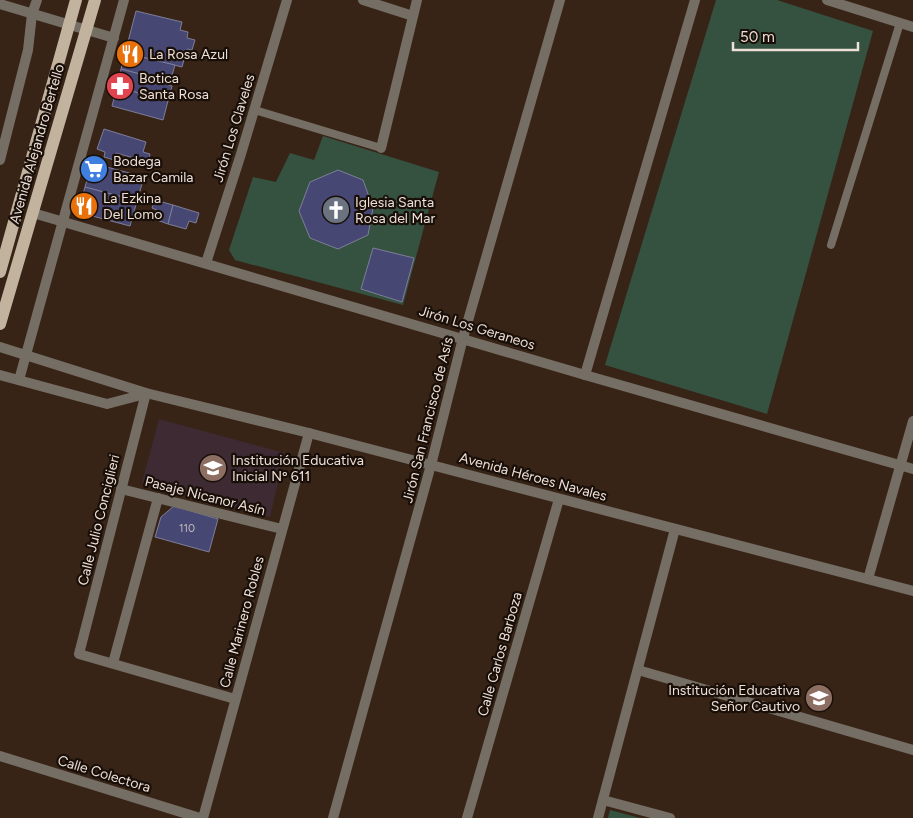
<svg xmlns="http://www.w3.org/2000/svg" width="913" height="818" font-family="Figtree,sans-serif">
  <rect width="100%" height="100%" fill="#382416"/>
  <polygon fill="#3d2a32" points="159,419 285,453 270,517 142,482"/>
  <g fill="#355241">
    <polygon points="716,0 777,0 873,31 767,414 605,365"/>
    <polygon points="323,136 439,172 403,305 235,260 229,250 253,177 276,182 290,153 314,160"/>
    <polygon points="610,810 640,818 608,818"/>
  </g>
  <g fill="#474774" stroke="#7d7e98">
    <polygon points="136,11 182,22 180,30 188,32 187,38 195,40 192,50 187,49 182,67 125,53"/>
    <polygon points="125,53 175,65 170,82 121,69"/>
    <polygon points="121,69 170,82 168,85 172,86 168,101 117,87"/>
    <polygon points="117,87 168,101 163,120 112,106"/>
    <polygon points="104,129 146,142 143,152 150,154 148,162 116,153 114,160 104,157 105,152 97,149"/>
    <polygon points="92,163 144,177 137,201 85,187"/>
    <polygon points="338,170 363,180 373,208 368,235 338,249 310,238 299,211 310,182"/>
    <polygon points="85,187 137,201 130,226 81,213 79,209"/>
    <polygon points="155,200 173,205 168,224 154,219 157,210 152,208"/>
    <polygon points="173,205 199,213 196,223 189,221 186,229 168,224"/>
    <polygon points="373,248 414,258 402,302 361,289"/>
    <polygon points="174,506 218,519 209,552 155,537 161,517"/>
  </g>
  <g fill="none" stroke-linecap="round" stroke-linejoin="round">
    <g stroke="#756e64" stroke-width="8">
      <polyline points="255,110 381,148"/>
      <polyline points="831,245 900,23"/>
    </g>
    <g stroke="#756e64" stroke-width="10">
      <polyline points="363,0 413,16"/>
      <polyline points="827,0 913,27"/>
      <polyline points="0,4 114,38"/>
      <polyline points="381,148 417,0"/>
      <polyline points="0,160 28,50 32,14 37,0"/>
      <polyline points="33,213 585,375 913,469"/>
      <polyline points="206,263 241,154 287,0"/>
      <polyline points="0,347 146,393 309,433 913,591"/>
      <polyline points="0,375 107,404 145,394"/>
      <polyline points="585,375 695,0"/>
      <polyline points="19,380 124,0"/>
      <polyline points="146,393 79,654 235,699"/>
      <polyline points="121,489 282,529"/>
      <polyline points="868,579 913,421"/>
      <polyline points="113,663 158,498"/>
      <polyline points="638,670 913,750"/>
      <polyline points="0,756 200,818"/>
      <polyline points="603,800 670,818"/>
      <polyline points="203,818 309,433"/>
      <polyline points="333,818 431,465 463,338 560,0"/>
      <polyline points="467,818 559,499"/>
      <polyline points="598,818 675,529"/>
    </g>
    <g stroke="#c1b39d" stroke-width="12">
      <polyline points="0,272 76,0"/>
      <polyline points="0,324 95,0"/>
    </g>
  </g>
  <defs>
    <symbol id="restaurant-disc" viewBox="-11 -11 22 22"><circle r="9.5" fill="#e8710a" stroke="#190f09"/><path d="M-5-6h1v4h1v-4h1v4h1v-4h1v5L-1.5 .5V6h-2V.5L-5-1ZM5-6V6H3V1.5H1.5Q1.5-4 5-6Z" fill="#fff"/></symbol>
    <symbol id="pharmacy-disc" viewBox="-11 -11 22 22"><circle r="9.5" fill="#e0444e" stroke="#190f09"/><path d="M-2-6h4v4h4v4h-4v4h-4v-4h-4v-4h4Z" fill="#fff"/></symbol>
    <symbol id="supermarket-disc" viewBox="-11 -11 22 22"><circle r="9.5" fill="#3f7fe0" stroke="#190f09"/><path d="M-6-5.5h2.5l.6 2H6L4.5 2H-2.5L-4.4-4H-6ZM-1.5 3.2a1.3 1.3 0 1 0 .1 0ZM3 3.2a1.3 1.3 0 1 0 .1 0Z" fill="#fff"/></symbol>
    <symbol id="church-disc" viewBox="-11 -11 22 22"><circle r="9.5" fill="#6b7280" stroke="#190f09"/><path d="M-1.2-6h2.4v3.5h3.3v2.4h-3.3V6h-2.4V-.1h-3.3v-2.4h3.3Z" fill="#fff"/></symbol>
    <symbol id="school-disc" viewBox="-11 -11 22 22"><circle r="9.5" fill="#8d6e63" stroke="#190f09"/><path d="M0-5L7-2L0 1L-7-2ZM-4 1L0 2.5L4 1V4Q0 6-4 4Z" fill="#fff"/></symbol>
  </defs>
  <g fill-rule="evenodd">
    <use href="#restaurant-disc" x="114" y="38" width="32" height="32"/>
    <use href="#pharmacy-disc" x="104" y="70" width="32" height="32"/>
    <use href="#supermarket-disc" x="78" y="153" width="32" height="32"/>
    <use href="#restaurant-disc" x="68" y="190" width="32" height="32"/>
    <use href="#church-disc" x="320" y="194" width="32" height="32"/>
    <use href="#school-disc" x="197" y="452" width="32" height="32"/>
    <use href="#school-disc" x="803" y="682" width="32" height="32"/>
  </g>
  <g text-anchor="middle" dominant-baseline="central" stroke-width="4.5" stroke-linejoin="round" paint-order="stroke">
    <g font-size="11" fill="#c4b9be">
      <text x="187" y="528">110</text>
    </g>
    <g font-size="14" fill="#eedfd7" stroke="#190f09" text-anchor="start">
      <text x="149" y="54">La Rosa Azul</text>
      <text x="139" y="78">Botica<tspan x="139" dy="16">Santa Rosa</tspan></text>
      <text x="113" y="161">Bodega<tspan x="113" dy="16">Bazar Camila</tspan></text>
      <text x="103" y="198">La Ezkina<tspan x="103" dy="16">Del Lomo</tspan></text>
      <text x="355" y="202">Iglesia Santa<tspan x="355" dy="16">Rosa del Mar</tspan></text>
      <text x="232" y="460">Institución Educativa<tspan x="232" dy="16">Inicial Nº 611</tspan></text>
      <text x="800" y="690" text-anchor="end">Institución Educativa<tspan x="800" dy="16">Señor Cautivo</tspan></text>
    </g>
    <g font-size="14" fill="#eedfd7" stroke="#190f09">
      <text transform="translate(234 128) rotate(-73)">Jirón Los Claveles</text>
      <text transform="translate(37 144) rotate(-74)">Avenida Alejandro Bertello</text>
      <text transform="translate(477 328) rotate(17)">Jirón Los Geraneos</text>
      <text transform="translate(428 420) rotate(-76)">Jirón San Francisco de Asís</text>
      <text transform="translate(533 477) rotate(15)">Avenida Héroes Navales</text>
      <text transform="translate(205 496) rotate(14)">Pasaje Nicanor Asín</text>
      <text transform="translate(99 520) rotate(-76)">Calle Julio Conciglieri</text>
      <text transform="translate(242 622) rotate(-75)">Calle Marinero Robles</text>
      <text transform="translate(500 654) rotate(-74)">Calle Carlos Barboza</text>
      <text transform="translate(104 774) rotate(17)">Calle Colectora</text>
    </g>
  </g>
  <path d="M733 42v8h125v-8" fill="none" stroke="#eedfd7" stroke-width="2.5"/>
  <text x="740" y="42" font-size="15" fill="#eedfd7" stroke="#190f09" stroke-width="4" paint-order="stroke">50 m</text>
</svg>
